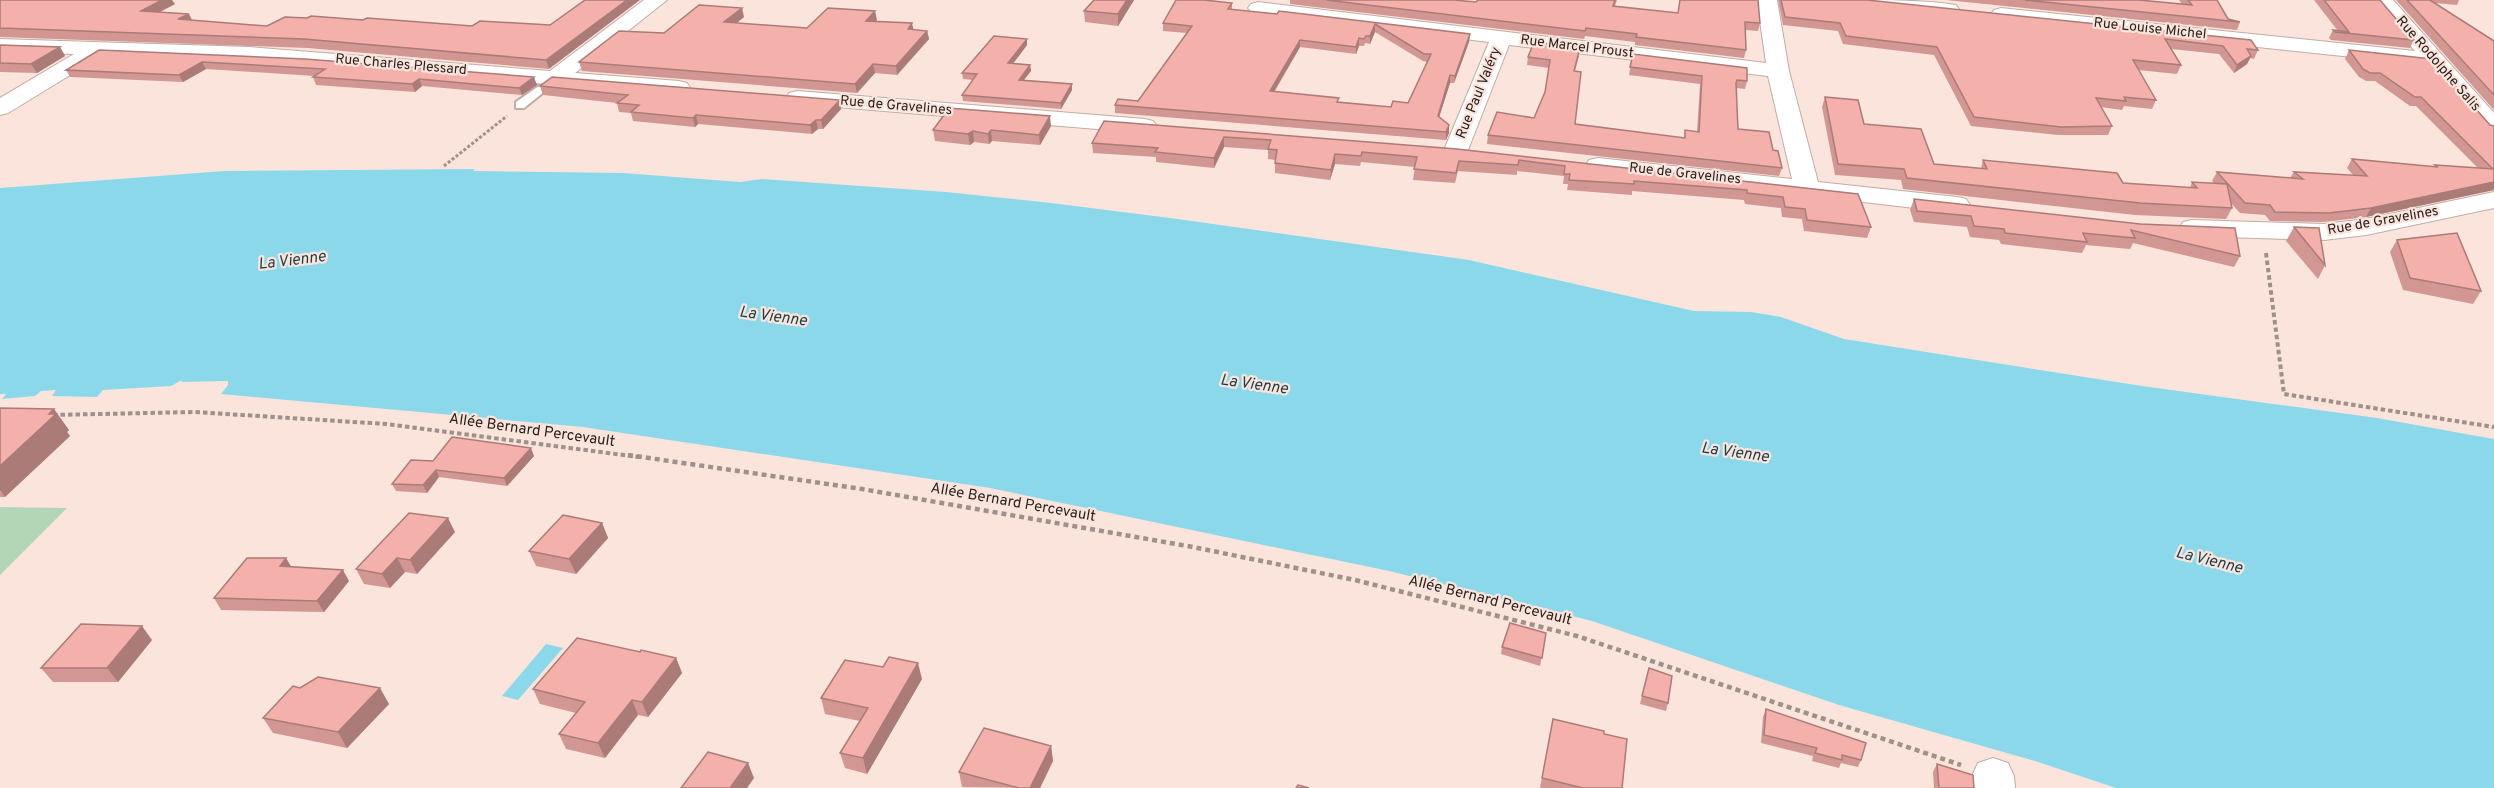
<svg xmlns="http://www.w3.org/2000/svg" width="2494" height="788" font-family="Overpass,sans-serif">
  <rect width="100%" height="100%" fill="#fae4dc"/>
  <polygon fill="#b3d7b6" points="0,507 67,508 0,575"/>
  <g fill="#8cd8eb">
    <polygon points="475,169 473,171 623,173 740,182 762,179 946,192 1051,203 1170,218 1469,260 1694,311 1751,312 1781,317 1844,339 2142,386 2377,418 2494,439 2494,788 2116,788 2035,761 1839,705 1592,621 1389,571 990,488 583,427 221,394 228,385 228,381 181,382 182,380 171,386 103,390 97,397 52,396 56,390 41,391 35,396 2,399 6,394 0,394 0,188 224,171"/>
    <polygon points="546,644 563,648 518,700 502,696"/>
  </g>
  <g fill="none" stroke-linecap="round" stroke-linejoin="round">
    <defs>
      <polygon id="service" points="556,74 562,77 560,79 524,108 516,108 516,102"/>
      <g id="minor">
        <polygon points="644,0 667,0 575,73 679,81 687,83 690,88 687,93 679,95 249,59 103,55 8,113 0,115 0,98 74,54 0,51 0,39 249,47 550,71"/>
        <polygon points="1757,0 1777,0 1789,71 1818,182 1957,197 1966,199 1970,205 1966,211 1957,213 1589,170 1586,165 1589,160 1598,158 1792,179 1768,76 1509,45 1468,150 1465,155 1456,157 1447,155 1444,150 1489,42 1258,14 1251,12 1248,8 1251,4 1258,2 1766,63"/>
        <path d="M 1856,0 C 1889,0 1924,0 1956,5 L 1959,9 L 1956,13 L 1949,15 L 1866,6 L 1859,4 Z"/>
        <polygon points="2372,0 2393,0 2494,113 2494,134 2486,132 2428,65 2001,20 1994,18 1991,14 1994,10 2001,8 2415,51"/>
        <polygon points="797,91 1145,119 1153,121 1157,126 1153,131 1145,133 789,103 786,98 789,93"/>
        <polygon points="2494,192 2494,208 2366,235 2324,240 2192,236 2183,234 2179,228 2183,222 2192,220 2324,224 2366,219"/>
        <polygon points="1993,758 2008,763 2014,776 2015,788 1973,788 1972,776 1978,763"/>
      </g>
    </defs>
    <use href="#service" stroke="#c1ada5" stroke-width="4"/>
    <use href="#minor" stroke="#c1ada5" stroke-width="2"/>
    <polyline stroke="#9f908a" stroke-width="3" stroke-dasharray="3 2" stroke-linecap="butt" points="444,166 507,116"/>
    <g stroke="#9f908a" stroke-width="4" stroke-dasharray="4.5 3" stroke-linecap="butt">
      <polyline points="2266,253 2284,394 2494,427"/>
      <polyline points="53,415 195,412 386,424 639,457"/>
    </g>
    <polyline stroke="#9f908a" stroke-width="4.5" stroke-dasharray="5 4" stroke-linecap="butt" points="628,455 862,489 1193,547 1355,580 1577,636 1961,765"/>
    <use href="#service" fill="#fff" fill-rule="evenodd"/>
    <use href="#minor" fill="#fff" fill-rule="evenodd"/>
  </g>
  <g fill="#d29793" fill-rule="evenodd">
    <polygon points="0,0 175,4 160,12 192,20 267,26 307,18 472,26 550,25 549,69 308,48 0,37"/>
    <polygon points="1094,0 1134,0 1118,26 1085,22 1084,11"/>
    <polygon points="1290,0 1454,0 1476,2 1478,0 1617,0 1615,6 1678,13 1680,0 1758,0 1760,23 1758,31 1745,30 1746,50 1744,58 1635,45 1635,42 1585,36 1584,39 1290,4"/>
    <polygon points="1778,0 1867,0 2258,50 2254,59 2250,58 2247,64 2234,73 2219,54 2171,49 2181,65 2177,74 2138,70 2156,100 2152,109 2124,106 2122,110 2101,107 2112,126 2108,135 2058,135 1971,126 1934,55 1843,44 1838,31 1783,25"/>
    <polygon points="1946,0 2139,0 2182,4 2179,0 2217,0 2228,19 2240,22 2237,30"/>
    <polygon points="2314,0 2380,0 2414,40 2410,48 2331,40 2329,38 2333,30 2338,31"/>
    <polygon points="2396,0 2459,0 2457,5 2435,3 2494,41 2494,110"/>
    <path d="M 1232,3 L 1232,10 L 1470,34 L 1469,42 L 1454,83 L 1450,83 L 1439,117 L 1449,133 L 1446,140 L 1115,113 L 1115,105 L 1138,101 L 1187,33 L 1163,31 L 1163,23 ZM 1375,32 L 1423,61 L 1427,62 L 1408,103 L 1391,107 L 1338,102 L 1275,91 L 1300,47 L 1356,54 L 1359,46 L 1364,46 L 1365,43 L 1370,44 Z"/>
    <polygon points="744,17 736,23 807,28 877,20 876,21 913,30 927,31 929,39 897,75 875,73 857,93 582,71 579,62 664,33"/>
    <polygon points="1027,39 1027,45 1013,63 1030,65 1031,71 1024,80 1072,84 1072,90 1061,109 963,101 962,95 973,80 963,79 962,73"/>
    <polygon points="0,45 60,47 65,56 37,73 0,72"/>
    <polygon points="99,50 537,85 522,95 422,86 415,92 316,85 313,77 315,76 206,69 183,82 70,77 66,70"/>
    <polygon points="2349,50 2490,125 2494,126 2494,190 2366,217 2324,222 2270,221 2265,215 2240,213 2230,202 2232,208 2226,219 2135,215 1903,189 1901,180 1835,175 1822,107 1825,97 1864,124 1934,164 1981,168 1983,160 2123,183 2190,188 2192,182 2214,183 2212,181 2217,172 2290,178 2294,172 2353,175 2347,168 2352,159 2434,167 2435,165 2478,168 2416,106 2410,106 2375,81 2366,81 2359,77 2345,59"/>
    <polygon points="1633,54 1747,81 1745,89 1736,88 1738,129 1773,150 1782,168 1779,176 1487,144 1488,135 1534,118 1545,92 1549,68 1527,65 1528,57 1579,56 1575,71 1575,124 1684,138 1685,130 1697,132 1700,84 1629,75"/>
    <polygon points="540,86 840,100 841,109 823,129 818,129 812,134 698,124 695,127 633,121 631,113 619,112 617,103 543,95"/>
    <polygon points="1104,121 1457,149 1858,194 1871,227 1867,238 1804,231 1802,219 1782,217 1781,208 1745,204 1744,200 1632,191 1632,195 1567,190 1568,184 1563,184 1564,176 1517,171 1517,175 1458,171 1455,183 1413,180 1415,167 1361,162 1360,166 1335,164 1330,180 1275,173 1275,160 1268,159 1268,150 1224,147 1214,168 1156,162 1156,157 1093,153 1092,143"/>
    <polygon points="1051,126 1040,145 992,141 989,144 974,142 970,145 935,141 933,130"/>
    <polygon points="1914,199 2140,224 2240,256 2234,267 2133,243 2130,249 2086,245 2082,253 2001,244 1999,240 1970,237 1967,227 1914,222 1910,210"/>
    <polygon points="2294,227 2325,265 2318,279 2286,241"/>
    <polygon points="2397,240 2481,291 2473,304 2403,290 2390,252"/>
    <polygon points="0,408 69,430 67,432 70,436 5,497 0,497"/>
    <polygon points="534,456 507,486 439,477 427,493 396,491 392,484 433,461"/>
    <polygon points="602,523 608,538 576,574 536,566 529,551"/>
    <polygon points="455,532 417,574 405,572 390,588 364,584 356,569"/>
    <polygon points="286,558 291,567 349,581 324,612 221,610 214,598"/>
    <polygon points="1546,633 1540,666 1501,654 1502,647"/>
    <polygon points="152,640 118,682 53,682 41,668"/>
    <polygon points="640,652 676,658 682,673 648,717 638,715 605,758 566,749 559,734 576,713 540,704 533,689"/>
    <polygon points="1649,668 1668,703 1666,711 1640,704"/>
    <polygon points="922,679 867,774 845,768 840,753 860,721 825,714 821,698"/>
    <polygon points="389,704 347,748 273,733 263,718"/>
    <polygon points="1766,709 1861,760 1858,767 1841,763 1839,768 1812,761 1813,756 1761,743 1763,717"/>
    <polygon points="1550,734 1604,734 1622,788 1540,788"/>
    <polygon points="1051,746 1053,761 1040,788 962,787 959,772"/>
    <polygon points="1937,764 1974,788 1934,788 1933,772"/>
  </g>
  <g fill="#ab7b78">
    <polygon points="162,0 172,0 175,4 146,19 141,11"/>
    <polygon points="627,0 640,0 549,69 546,60"/>
    <polygon points="1127,0 1134,0 1118,26 1118,14"/>
    <polygon points="742,8 744,17 727,31 724,22"/>
    <polygon points="875,11 877,20 868,30 866,21"/>
    <polygon points="189,14 193,22 178,19"/>
    <polygon points="912,23 914,32 908,29"/>
    <polygon points="1375,24 1375,32 1370,44 1370,36"/>
    <polygon points="927,31 929,39 897,75 896,66"/>
    <polygon points="1470,34 1469,42 1454,83 1455,76"/>
    <polygon points="1359,38 1359,46 1356,54 1356,47"/>
    <polygon points="1027,39 1027,45 1009,69 1008,63"/>
    <polygon points="1300,40 1300,47 1270,98 1270,91"/>
    <polygon points="60,47 65,56 37,73 31,64"/>
    <polygon points="2251,56 2247,64 2234,73 2237,65"/>
    <polygon points="202,62 206,69 183,82 179,75"/>
    <polygon points="873,64 875,73 857,93 855,84"/>
    <polygon points="1030,65 1031,71 1019,86 1019,80"/>
    <polygon points="1450,75 1450,83 1437,124 1438,116"/>
    <polygon points="534,77 537,85 522,95 519,88"/>
    <polygon points="419,79 422,86 415,92 412,84"/>
    <polygon points="1072,84 1072,90 1061,109 1061,103"/>
    <polygon points="840,100 841,109 823,129 821,120"/>
    <polygon points="696,115 698,124 695,127 693,118"/>
    <polygon points="1050,116 1051,126 1040,145 1039,135"/>
    <polygon points="816,120 818,129 812,134 810,125"/>
    <polygon points="1449,125 1449,133 1446,140 1446,132"/>
    <polygon points="991,130 992,141 989,144 988,134"/>
    <polygon points="973,131 974,142 970,145 968,134"/>
    <polygon points="1224,137 1224,147 1214,168 1214,158"/>
    <polygon points="1335,154 1335,164 1330,180 1331,170"/>
    <polygon points="2494,182 2494,190 2366,217 2371,208"/>
    <polygon points="54,409 69,430 67,432 70,436 5,497 0,490 0,466"/>
    <polygon points="531,448 534,456 507,486 504,478"/>
    <polygon points="436,470 439,477 427,493 423,485"/>
    <polygon points="448,518 455,532 417,574 410,560"/>
    <polygon points="602,523 608,538 576,574 569,559"/>
    <polygon points="286,558 293,570 280,566"/>
    <polygon points="397,558 405,572 390,588 382,574"/>
    <polygon points="343,570 349,581 324,612 317,601"/>
    <polygon points="142,626 152,640 118,682 107,668"/>
    <polygon points="676,658 682,673 648,717 642,702"/>
    <polygon points="918,663 922,679 867,774 863,758"/>
    <polygon points="380,688 389,704 347,748 338,732"/>
    <polygon points="632,700 638,715 605,758 598,743"/>
    <polygon points="1051,746 1053,761 1040,788 1030,788"/>
    <polygon points="748,763 754,778 747,788 730,788"/>
  </g>
  <g fill="#f4b0ab" stroke="#ab7b78" stroke-width="1.5" fill-rule="evenodd">
    <polygon points="0,0 162,0 141,11 189,14 178,19 267,26 285,17 307,18 311,16 363,20 367,18 472,26 480,21 550,25 585,0 627,0 546,60 304,39 0,28"/>
    <polygon points="1094,0 1127,0 1118,14 1084,11"/>
    <path d="M 1176,0 L 1204,0 L 1232,3 L 1228,9 L 1277,14 L 1279,11 L 1470,34 L 1455,76 L 1450,75 L 1438,116 L 1449,125 L 1446,132 L 1115,105 L 1118,99 L 1138,101 L 1192,26 L 1163,23 ZM 1375,24 L 1424,54 L 1431,54 L 1408,103 L 1393,101 L 1391,107 L 1337,102 L 1339,98 L 1270,91 L 1300,40 L 1356,47 L 1359,38 L 1364,39 L 1366,36 L 1370,36 Z"/>
    <polygon points="1326,0 1454,0 1476,2 1478,0 1615,0 1613,6 1678,13 1680,0 1758,0 1760,23 1745,22 1746,50 1636,37 1637,34 1586,28 1585,31"/>
    <polygon points="1781,0 1867,0 2251,40 2258,50 2247,49 2251,56 2237,65 2223,46 2165,39 2181,65 2133,60 2156,100 2124,97 2126,101 2096,98 2112,126 2061,127 1974,117 1937,47 1846,36 1840,23 1785,17"/>
    <polygon points="2025,0 2139,0 2192,5 2188,0 2217,0 2228,19 2240,22"/>
    <polygon points="2324,0 2380,0 2414,40 2335,32 2333,30 2349,32"/>
    <polygon points="2407,0 2430,0 2494,41 2494,95"/>
    <polygon points="699,5 742,8 724,22 807,28 828,8 875,11 866,21 912,23 908,29 927,31 896,66 873,64 855,84 579,62 619,31 664,33"/>
    <polygon points="994,36 1027,39 1008,63 1030,65 1019,80 1072,84 1061,103 962,95 977,74 962,73"/>
    <polygon points="1534,42 1580,48 1574,71 1581,72 1575,124 1685,138 1685,130 1699,132 1702,76 1630,67 1633,54 1747,68 1747,81 1737,80 1736,83 1738,129 1769,132 1773,150 1778,151 1782,168 1488,135 1497,112 1534,118 1545,92 1550,60 1528,57"/>
    <polygon points="0,45 60,47 31,64 0,63"/>
    <polygon points="99,50 305,59 534,77 519,88 419,79 412,84 313,77 325,69 202,62 179,75 66,70"/>
    <polygon points="2349,50 2432,59 2490,125 2494,126 2494,182 2371,208 2329,213 2275,212 2270,205 2245,203 2217,172 2303,179 2294,172 2367,176 2352,159 2438,167 2435,165 2493,169 2421,97 2415,97 2380,73 2370,73 2363,69"/>
    <polygon points="552,77 840,100 821,120 816,120 810,125 696,115 693,118 631,112 639,105 617,103 628,95 540,86"/>
    <polygon points="1825,97 1858,100 1864,124 1921,129 1934,164 1987,169 1983,160 2117,173 2123,183 2197,188 2192,182 2227,184 2232,208 2140,203 1907,178 1904,169 1838,164"/>
    <polygon points="949,108 1050,116 1039,135 991,130 988,134 973,131 968,134 933,130"/>
    <polygon points="1104,121 1457,149 1858,194 1871,227 1807,220 1805,209 1785,207 1783,197 1747,193 1747,190 1634,181 1634,184 1569,180 1570,174 1564,174 1565,166 1519,160 1518,165 1459,161 1456,173 1414,169 1417,157 1362,152 1361,156 1335,154 1331,170 1275,163 1277,150 1268,149 1271,140 1224,137 1214,158 1155,152 1158,148 1092,143"/>
    <polygon points="1914,199 2140,224 2235,228 2240,256 2131,230 2135,238 2083,233 2087,242 2005,233 2004,229 1974,226 1971,216 1917,211"/>
    <polygon points="2294,227 2319,228 2325,265"/>
    <polygon points="2457,233 2481,291 2410,278 2397,240"/>
    <polygon points="0,408 54,409 49,414 56,414 0,466"/>
    <polygon points="452,437 531,448 504,478 436,470 423,485 392,484 411,460 433,461"/>
    <polygon points="409,513 448,518 410,560 397,558 382,574 356,569"/>
    <polygon points="563,515 602,523 569,559 529,551"/>
    <polygon points="247,558 286,558 280,566 343,570 317,601 214,598"/>
    <polygon points="1510,623 1546,633 1542,658 1502,647"/>
    <polygon points="81,624 142,626 107,668 41,668"/>
    <polygon points="577,638 640,652 641,650 676,658 642,702 632,700 598,743 559,734 585,702 533,689"/>
    <polygon points="889,657 918,663 863,758 840,753 868,708 821,698 845,660 883,667"/>
    <polygon points="1649,668 1672,676 1668,703 1642,696"/>
    <polygon points="318,677 380,688 338,732 263,718 293,686 300,688"/>
    <polygon points="1766,709 1866,743 1861,760 1842,755 1842,760 1815,753 1817,748 1764,735"/>
    <polygon points="1553,719 1604,731 1604,734 1627,739 1622,788 1583,788 1542,778"/>
    <polygon points="984,728 1051,746 1030,788 1019,788 959,772"/>
    <polygon points="708,752 748,763 730,788 681,788"/>
    <polygon points="1937,764 1973,775 1974,788 1939,788"/>
    <polygon points="1298,785 1309,788 1296,788"/>
  </g>
  <g text-anchor="middle" dominant-baseline="central" stroke-width="4.5" stroke-linejoin="round" paint-order="stroke">
    <g font-size="14" fill="#261f1c" stroke="#fae4dc">
      <text transform="translate(2150 29) rotate(6)">Rue Louise Michel</text>
      <text transform="translate(1577 47) rotate(7)">Rue Marcel Proust</text>
      <text transform="translate(2438 64) rotate(49)">Rue Rodolphe Salis</text>
      <text transform="translate(401 65) rotate(5)">Rue Charles Plessard</text>
      <text transform="translate(1479 93) rotate(-68)">Rue Paul Valéry</text>
      <text transform="translate(896 106) rotate(5)">Rue de Gravelines</text>
      <text transform="translate(1685 174) rotate(6)">Rue de Gravelines</text>
      <text transform="translate(2383 221) rotate(-10)">Rue de Gravelines</text>
    </g>
    <g font-size="15" fill="#261f1c" stroke="#fae4dc">
      <text transform="translate(532 431) rotate(8)">Allée Bernard Percevault</text>
      <text transform="translate(1013 503) rotate(10)">Allée Bernard Percevault</text>
      <text transform="translate(1490 601) rotate(14)">Allée Bernard Percevault</text>
    </g>
    <g font-size="16" font-style="italic" fill="#1b3f48" stroke="#fae4dc">
      <text transform="translate(292 261) rotate(-7)">La Vienne</text>
      <text transform="translate(773 317) rotate(8)">La Vienne</text>
      <text transform="translate(1254 385) rotate(8)">La Vienne</text>
      <text transform="translate(1735 453) rotate(8)">La Vienne</text>
      <text transform="translate(2209 561) rotate(14)">La Vienne</text>
    </g>
  </g>
</svg>
